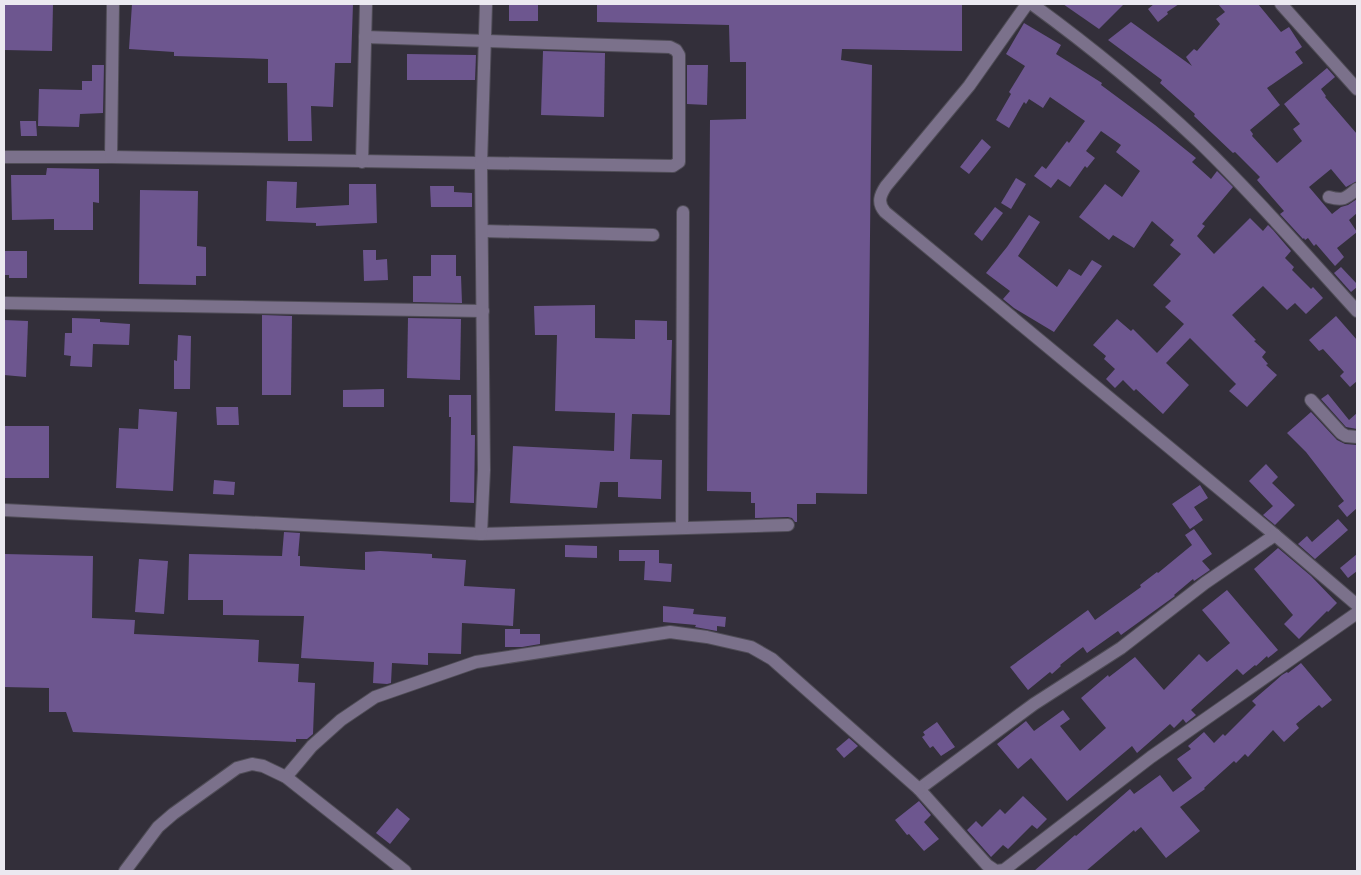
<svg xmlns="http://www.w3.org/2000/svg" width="1361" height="875" font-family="Montserrat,sans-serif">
  <rect width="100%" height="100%" fill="#332f3a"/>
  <g fill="#6d568f">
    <polygon points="4,4 53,4 52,51 4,50"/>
    <polygon points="132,4 353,4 351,63 335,63 333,107 311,106 312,141 288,141 287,83 268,83 268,59 174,56 174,52 129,49"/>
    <rect x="509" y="4" width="29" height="17"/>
    <polygon points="597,4 962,4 962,51 842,49 841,60 872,65 867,494 816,493 816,504 797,504 797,522 795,522 792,518 788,517 755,518 755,503 751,503 751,492 707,491 710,120 746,119 746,62 730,62 729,25 597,22"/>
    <polygon points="1063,4 1124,4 1099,29"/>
    <polygon points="1154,4 1179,4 1167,12 1168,14 1158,22 1148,9"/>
    <polygon points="1218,4 1258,4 1281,32 1289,27 1302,47 1295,52 1303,63 1267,88 1280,105 1250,130 1253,134 1252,136 1277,163 1302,141 1293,129 1300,124 1284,104 1327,68 1335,77 1321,89 1326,96 1325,97 1357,134 1357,181 1346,187 1331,169 1309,187 1332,214 1341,207 1348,205 1357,199 1357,213 1349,220 1357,232 1337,248 1344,257 1335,266 1316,244 1314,246 1308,238 1305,240 1304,238 1303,239 1280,214 1284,211 1257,180 1260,177 1235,152 1233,153 1194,116 1195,114 1160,83 1162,80 1108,40 1131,22 1192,66 1186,57 1194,49 1197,51 1220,24 1216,19 1225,12"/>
    <polygon points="1024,23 1061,45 1056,54 1102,83 1101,85 1155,125 1196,158 1192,162 1211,179 1217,171 1233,187 1202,224 1205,226 1197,236 1214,254 1250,218 1263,231 1268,225 1273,230 1291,251 1285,258 1294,267 1292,270 1311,289 1313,287 1323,298 1306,314 1295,303 1287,310 1263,286 1232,315 1256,340 1254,341 1266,352 1262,357 1268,364 1266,365 1277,375 1247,407 1229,391 1236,384 1190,338 1166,363 1189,385 1163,414 1136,389 1134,391 1123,380 1115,388 1106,379 1115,369 1104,359 1106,356 1093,345 1117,319 1131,331 1133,329 1157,353 1184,324 1165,307 1171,301 1153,285 1181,254 1170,245 1174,240 1152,221 1134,248 1113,235 1109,240 1079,217 1105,184 1122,197 1140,171 1116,152 1121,145 1101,131 1086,151 1095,158 1087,168 1085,166 1070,187 1058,179 1051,188 1034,176 1042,166 1046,169 1067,141 1069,143 1085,121 1050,97 1043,108 1029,99 1026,104 1024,102 1009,128 996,120 1011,94 1009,92 1025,66 1006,54"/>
    <polygon points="543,51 605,53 604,117 541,115"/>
    <polygon points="407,54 476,55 475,80 407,80"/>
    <polygon points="92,65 104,65 103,113 80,114 79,127 38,126 39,89 82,90 82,81 92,81"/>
    <polygon points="687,65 708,65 707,105 687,104"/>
    <polygon points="20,121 36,121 37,136 21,136"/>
    <polygon points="982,139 991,147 969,174 960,167"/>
    <polygon points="47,168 99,169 99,203 93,202 93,230 54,230 54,219 12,220 11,175 46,175"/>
    <polygon points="1016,178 1026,184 1011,209 1001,203"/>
    <polygon points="267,181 297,182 296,208 349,205 349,184 376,184 377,223 316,226 316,223 266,221"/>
    <polygon points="430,186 454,186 454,192 472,193 472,207 431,207"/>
    <polygon points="140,190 198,191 197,246 206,247 206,276 196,276 196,285 139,284"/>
    <polygon points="995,207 1003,213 982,241 974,234"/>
    <polygon points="1029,215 1040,222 1018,256 1057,287 1069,269 1081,276 1092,260 1102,266 1054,332 1014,308 1003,299 1010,291 986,273 1007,247"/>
    <polygon points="363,250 376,250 376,260 387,259 388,280 364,281"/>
    <polygon points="4,251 27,251 27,278 9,278 9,275 4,275"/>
    <polygon points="431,255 456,255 456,276 461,276 462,303 413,302 413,276 431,276"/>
    <polygon points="1341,267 1357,284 1357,287 1351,292 1334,273"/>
    <polygon points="595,305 595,338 635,339 635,320 667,321 667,340 672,340 670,415 632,414 630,459 662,460 661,499 618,497 618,482 600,482 597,508 510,503 513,446 614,451 615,413 555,411 557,335 535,335 534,306"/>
    <polygon points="262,315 292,316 291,395 262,395"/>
    <polygon points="1336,316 1357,340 1357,381 1350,387 1340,376 1344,372 1323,349 1319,351 1309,340"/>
    <polygon points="72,318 100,319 100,322 130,324 129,345 93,344 92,367 70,366 71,356 64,355 65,333 72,333"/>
    <polygon points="408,318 461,319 460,380 407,378"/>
    <polygon points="4,320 28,321 26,377 4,375"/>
    <polygon points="178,335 191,336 190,389 174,389 174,360 177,361"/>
    <polygon points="384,389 384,407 343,407 343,390"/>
    <polygon points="1328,394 1349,420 1357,413 1357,429 1346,427 1321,399"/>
    <polygon points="449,395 471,395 471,435 475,435 474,503 450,502 451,417 449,417"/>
    <polygon points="216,407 238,407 239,425 217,425"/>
    <polygon points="139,409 177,412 173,491 116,488 119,428 138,429"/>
    <polygon points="1311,412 1337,440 1345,444 1357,445 1357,508 1347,517 1338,506 1344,501 1306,452 1287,433"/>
    <rect x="4" y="426" width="45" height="52"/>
    <polygon points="1266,464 1278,477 1272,483 1295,505 1275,525 1263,515 1273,506 1249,481"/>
    <polygon points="214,480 235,482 234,495 213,494"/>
    <polygon points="1200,485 1208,498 1194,507 1203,520 1190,529 1172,504"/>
    <polygon points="1338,519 1348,530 1315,559 1298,544 1307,536 1312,542"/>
    <polygon points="1194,529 1212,554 1202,561 1210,570 1194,581 1193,579 1174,595 1175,596 1121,635 1118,631 1087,653 1083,647 1060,665 1061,666 1052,674 1050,672 1028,690 1010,667 1088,610 1095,620 1141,587 1140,585 1157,572 1158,573 1192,545 1185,535"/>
    <polygon points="284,532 300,533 298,556 300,556 300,566 365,570 365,552 380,551 432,554 432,558 466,560 464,586 515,589 513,626 462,623 461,654 428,653 428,665 392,663 391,683 387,684 373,683 374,662 301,658 304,616 223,615 223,600 188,600 189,554 282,556"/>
    <polygon points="565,545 597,546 597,558 565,557"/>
    <polygon points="1278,548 1311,576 1337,603 1328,612 1327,611 1299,639 1284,624 1293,615 1254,569"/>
    <polygon points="619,550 659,550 659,563 672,564 671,582 644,580 645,561 619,561"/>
    <polygon points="4,554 93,556 92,618 135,620 134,634 259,640 258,662 299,664 298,682 315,683 313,734 307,739 296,739 296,742 73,732 66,712 49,712 49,688 4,687"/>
    <polygon points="1357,554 1357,571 1348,578 1340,568"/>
    <polygon points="139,559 168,561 164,614 135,612"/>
    <polygon points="1227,590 1278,650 1268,658 1267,656 1256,666 1255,665 1243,675 1237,669 1191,710 1196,715 1186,723 1183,719 1174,728 1170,724 1137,753 1132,746 1067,801 1031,758 1018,769 997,744 1026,721 1034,731 1063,710 1070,719 1060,726 1080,751 1106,728 1081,698 1108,675 1109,677 1135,657 1164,690 1199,654 1207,662 1230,643 1202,610"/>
    <polygon points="663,606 694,609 693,614 726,617 725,627 717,626 717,631 695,627 696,625 663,622"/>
    <polygon points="505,629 520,629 520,634 540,634 540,644 522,647 505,647"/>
    <polygon points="1301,663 1332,700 1322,708 1319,705 1296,724 1299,728 1284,742 1273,730 1248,757 1245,754 1236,763 1234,761 1204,788 1205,789 1180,807 1200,831 1166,858 1141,827 1135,832 1134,830 1086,871 1034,871 1075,835 1076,836 1130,789 1134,794 1160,775 1173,792 1192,778 1177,759 1191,749 1188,746 1204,732 1214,743 1223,734 1225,736 1256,705 1252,701 1282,675 1287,672 1288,673"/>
    <polygon points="937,722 955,747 941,756 933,746 930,748 922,737 925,735 923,732"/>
    <polygon points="849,738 858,746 844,758 836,749"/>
    <polygon points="1023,796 1047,819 1037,829 1032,825 1008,849 1003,845 991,857 967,830 976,821 982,827 1000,809 1005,814"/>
    <polygon points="919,801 931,815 924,822 939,839 924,851 909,834 907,835 895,820"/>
    <polygon points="397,808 410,819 390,844 376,833"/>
  </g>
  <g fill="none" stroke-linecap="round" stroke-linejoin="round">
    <defs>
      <g id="minor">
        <path d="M 1027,4 L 969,86 L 886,186 C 880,195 877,203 885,212 L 1275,535 L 1357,605"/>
        <path d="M 1032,4 C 1091,47 1146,92 1199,142 C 1254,195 1305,254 1357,311"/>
        <polyline points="1281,4 1357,89"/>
        <polyline points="4,157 111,157 673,166 679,162 679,55 676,50 670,47 365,37"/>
        <polyline points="111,157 113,4"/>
        <polyline points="362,162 366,4"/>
        <path d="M 1329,197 C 1344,201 1346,198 1357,189"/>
        <polyline points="483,231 653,235"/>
        <polyline points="4,303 483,311"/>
        <polyline points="1311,400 1341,433 1346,436 1357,437"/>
        <polyline points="4,510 481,534 788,525"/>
        <polyline points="682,528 683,212"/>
        <polyline points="481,534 484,470 481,164 486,4"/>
        <polyline points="1275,535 1205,583 1121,648 1034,704 919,789 987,865 996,871 1004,870 1151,757 1357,613"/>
        <polyline points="286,777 312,746 341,720 375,697 476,662 670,632 707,637 751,647 772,659 919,789"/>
        <polyline points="125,871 158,827 173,814 237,768 252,764 263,766 286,777 405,871"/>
      </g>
    </defs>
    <use href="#minor" stroke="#504d57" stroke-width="14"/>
    <use href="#minor" stroke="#7b718b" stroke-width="12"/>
  </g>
  <rect width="1361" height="875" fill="none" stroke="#ebe9f0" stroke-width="10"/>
</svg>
